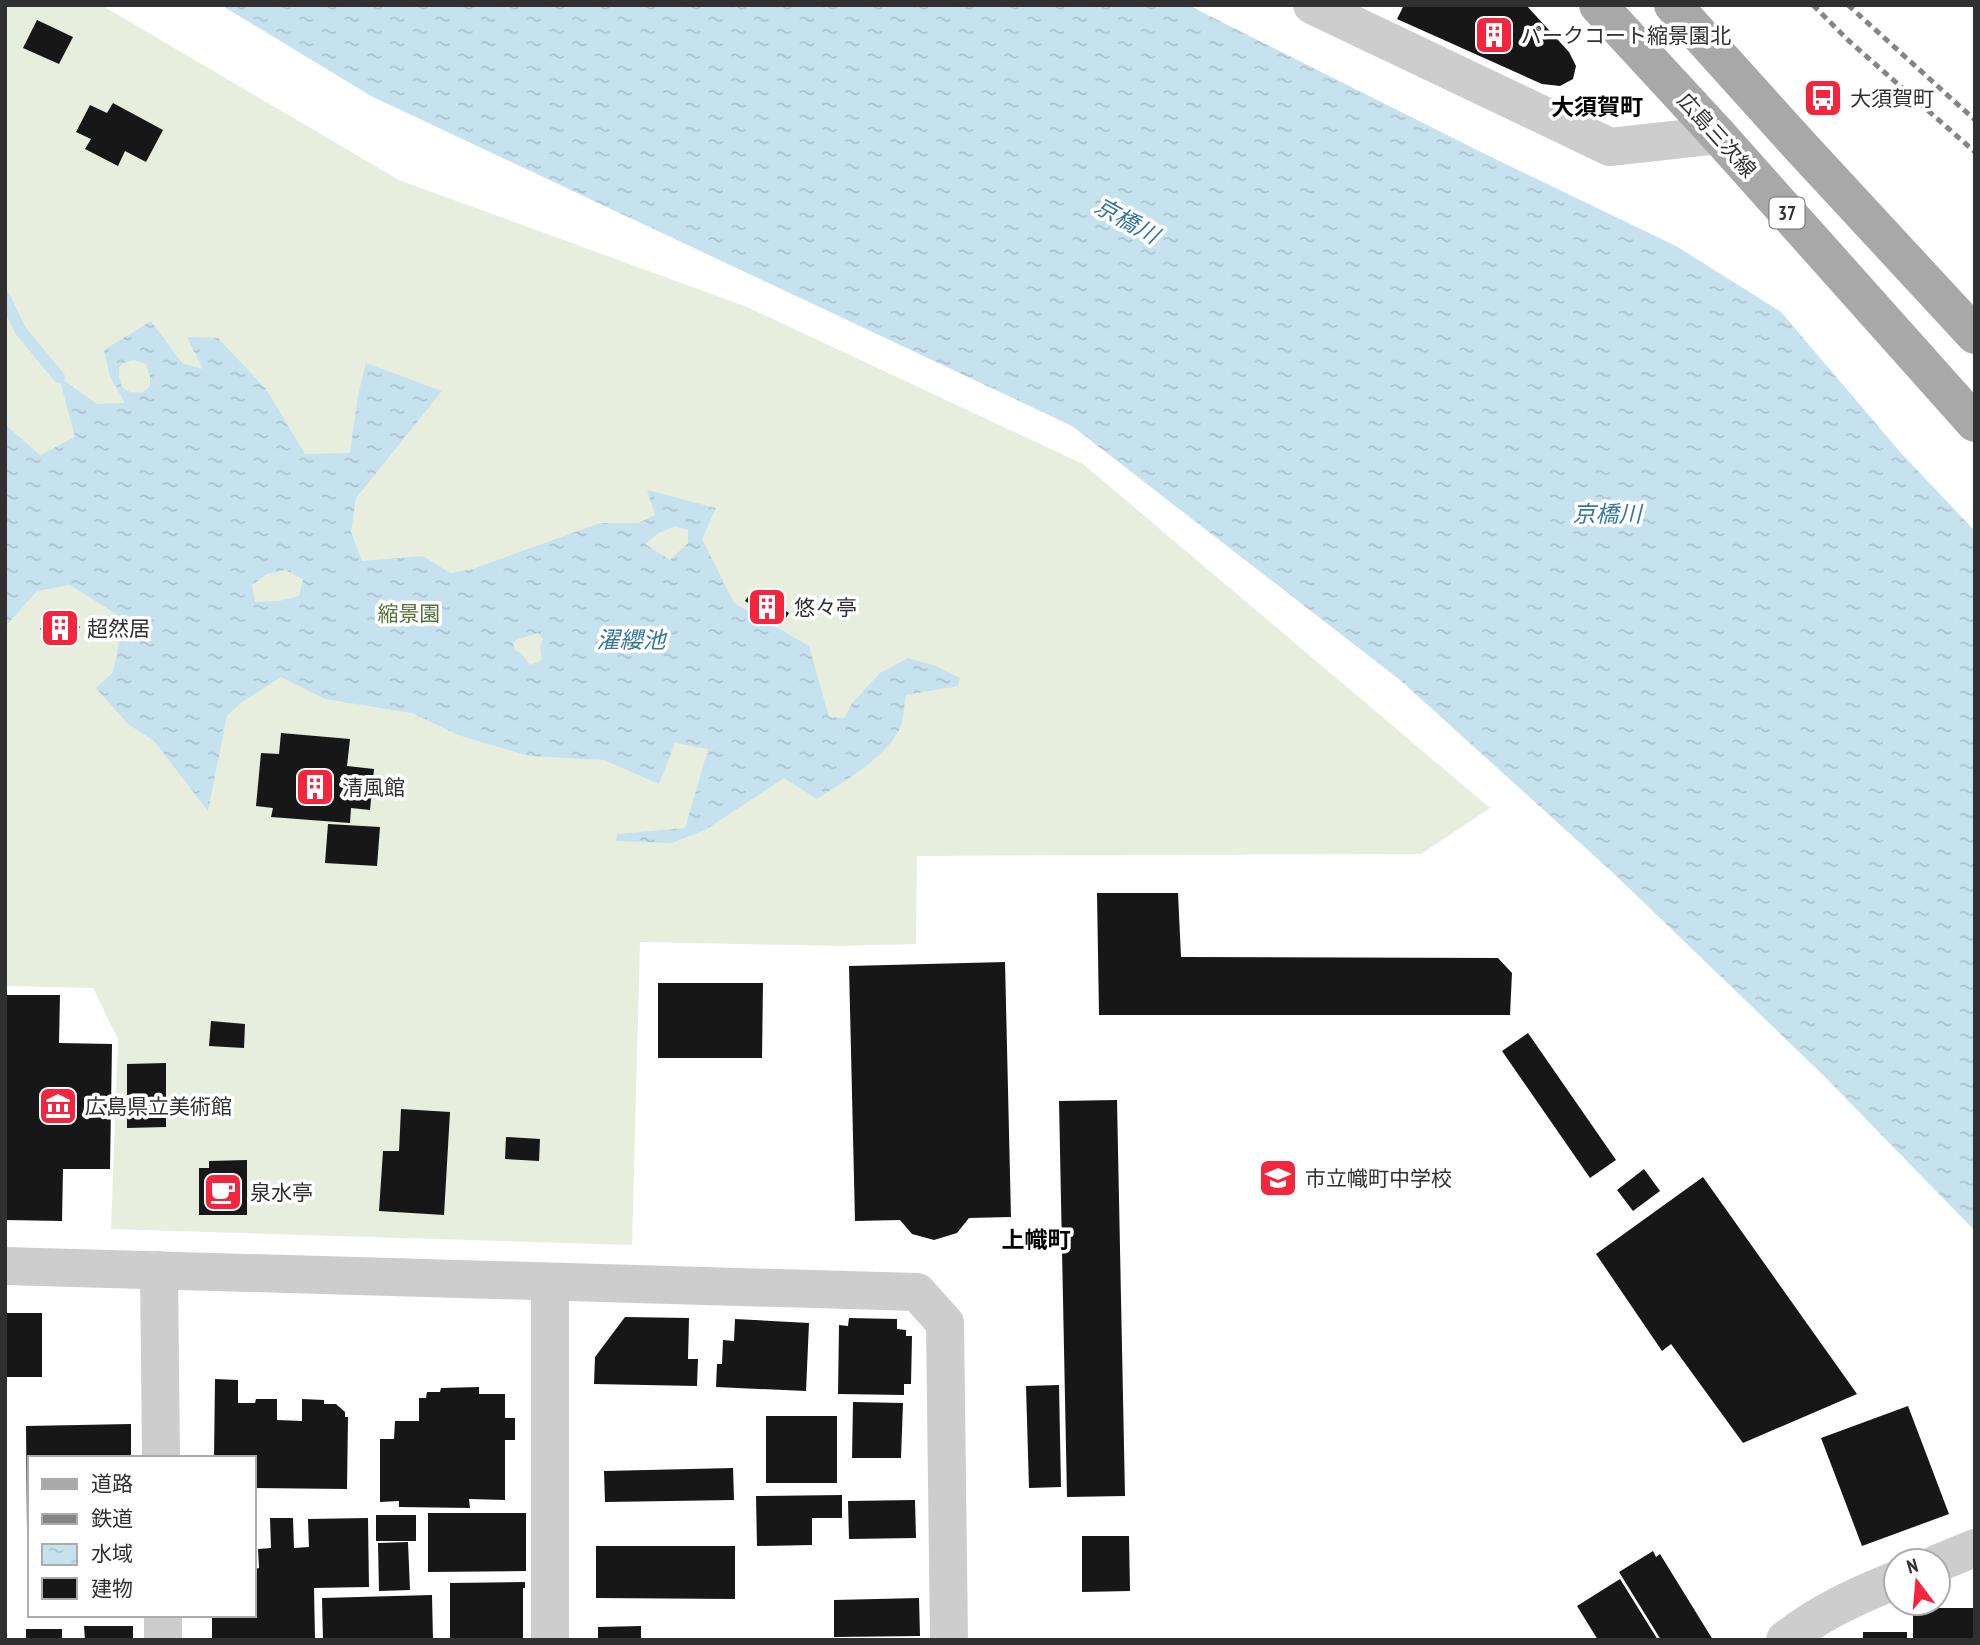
<svg xmlns="http://www.w3.org/2000/svg" width="1980" height="1645" font-family="'PT Sans Narrow','Noto Sans JP',sans-serif">
  <defs>
    <pattern id="water-ripples" width="26" height="14" patternUnits="userSpaceOnUse" patternTransform="scale(1.75)"><rect width="26" height="14" fill="#c7e2ef"/><path d="M2 4q2-2 4 0t4 0M15 11q2-2 4 0t4 0" fill="none" stroke="#abc2cd"/></pattern>
  </defs>
  <rect width="100%" height="100%" fill="#fff"/>
  <polygon fill="#e7eedd" points="5,5 101,5 399,180 747,307 1083,464 1490,808 1421,854 917,856 916,944 841,946 640,942 632,1245 111,1229 118,1039 93,988 5,986"/>
  <g fill="url(#water-ripples)" fill-rule="evenodd">
    <polygon points="221,5 1188,5 1487,155 1676,246 1781,312 1901,453 1975,531 1975,1231 1823,1075 1611,871 1400,680 1072,426 371,96"/>
    <path d="M 151,321 L 182,363 L 203,369 L 187,337 L 218,338 L 266,389 L 305,454 L 350,453 L 358,395 L 366,363 L 442,391 L 356,498 L 351,532 L 362,561 L 423,556 L 450,573 L 473,569 L 600,523 L 638,523 L 655,515 L 647,490 L 716,508 L 702,539 L 734,603 L 809,646 L 829,717 L 844,718 L 852,703 L 880,673 L 908,658 L 936,666 L 960,678 L 958,686 L 906,695 C 904,705 904,719 900,728 C 886,758 844,781 817,799 L 784,778 L 705,830 L 672,843 L 616,841 L 617,834 L 685,828 L 708,749 L 675,743 L 659,784 L 604,760 L 529,756 L 458,735 L 412,713 L 325,699 L 281,677 L 242,702 L 227,716 L 208,811 L 154,741 L 128,724 L 96,688 L 113,672 L 124,619 L 70,585 L 37,591 L 5,627 L 5,424 L 40,455 L 75,437 L 59,377 L 97,404 L 125,403 L 110,377 L 104,350 ZM 134,360 L 146,364 L 150,376 L 150,386 L 142,393 L 130,392 L 122,387 L 119,377 L 119,367 L 123,363 ZM 675,526 L 688,530 L 688,543 L 670,560 L 645,544 L 657,534 ZM 285,570 L 303,579 L 299,596 L 279,601 L 255,602 L 252,585 L 267,574 ZM 538,633 L 543,639 L 540,647 L 542,660 L 530,665 L 521,653 L 515,650 L 513,644 L 516,640 Z"/>
  </g>
  <g fill="none" stroke-linecap="round" stroke-linejoin="round">
    <polyline stroke="#c7e2ef" stroke-width="12" points="5,298 20,330 59,377"/>
  </g>
  <g fill="#171717">
    <polygon points="1404,5 1526,5 1569,52 1576,66 1573,79 1560,86 1542,84 1397,19"/>
    <polygon points="37,20 73,37 59,64 23,48"/>
    <polygon points="113,103 163,130 146,162 125,151 118,166 85,149 91,139 76,132 90,105 107,113"/>
    <polygon points="752,591 789,613 782,624 745,601"/>
    <polygon points="57,609 80,627 64,647 40,629"/>
    <polygon points="281,733 350,739 347,766 374,769 370,810 351,808 350,823 271,817 273,808 256,806 261,753 279,754"/>
    <polygon points="328,824 380,827 377,866 325,863"/>
    <polygon points="1097,893 1178,893 1181,957 1498,958 1512,973 1510,1015 1099,1015"/>
    <polygon points="1005,962 1011,1217 969,1218 957,1233 934,1240 912,1234 900,1220 855,1221 849,966"/>
    <polygon points="658,983 763,983 762,1058 658,1058"/>
    <polygon points="5,995 60,995 59,1043 112,1044 110,1169 63,1169 62,1221 5,1220"/>
    <polygon points="211,1021 245,1024 244,1048 209,1046"/>
    <polygon points="1528,1033 1616,1160 1590,1178 1502,1051"/>
    <polygon points="166,1063 166,1127 127,1128 127,1064"/>
    <polygon points="1117,1100 1125,1496 1067,1497 1059,1101"/>
    <polygon points="401,1109 450,1112 444,1215 379,1211 383,1151 399,1151"/>
    <polygon points="506,1137 540,1139 539,1161 505,1159"/>
    <polygon points="247,1160 247,1215 199,1215 199,1168 209,1168 209,1161"/>
    <polygon points="1644,1169 1660,1191 1633,1211 1617,1190"/>
    <polygon points="1703,1177 1857,1394 1743,1443 1671,1344 1662,1351 1596,1254"/>
    <rect x="5" y="1313" width="37" height="64"/>
    <polygon points="625,1317 689,1318 688,1359 698,1359 697,1386 594,1384 595,1357"/>
    <polygon points="849,1318 897,1319 897,1329 906,1330 906,1336 912,1336 911,1384 904,1384 904,1395 838,1394 839,1325 848,1326"/>
    <polygon points="735,1319 809,1323 806,1391 716,1387 717,1364 722,1364 723,1340 734,1341"/>
    <polygon points="215,1379 238,1380 238,1403 255,1403 256,1399 277,1399 277,1420 302,1421 302,1399 324,1400 324,1404 336,1404 345,1412 345,1417 348,1417 347,1489 254,1488 254,1458 214,1458"/>
    <polygon points="1059,1385 1061,1487 1029,1488 1026,1386"/>
    <polygon points="479,1387 479,1394 505,1394 505,1418 515,1418 515,1440 505,1440 505,1500 469,1499 470,1508 399,1507 399,1501 380,1502 380,1439 394,1439 395,1421 419,1421 419,1398 426,1398 427,1392 440,1392 441,1388"/>
    <polygon points="853,1402 903,1403 901,1458 852,1458"/>
    <polygon points="1908,1406 1949,1514 1862,1546 1821,1438"/>
    <rect x="766" y="1416" width="71" height="67"/>
    <polygon points="131,1424 131,1458 30,1458 30,1531 27,1531 26,1426"/>
    <polygon points="733,1468 734,1500 605,1502 604,1471"/>
    <polygon points="842,1495 842,1518 812,1518 812,1545 757,1546 756,1496"/>
    <polygon points="915,1500 916,1538 849,1539 848,1501"/>
    <polygon points="428,1513 526,1513 526,1571 428,1572"/>
    <rect x="376" y="1515" width="40" height="26"/>
    <polygon points="270,1518 293,1518 294,1548 309,1547 308,1519 368,1518 369,1587 314,1588 315,1638 212,1640 212,1615 254,1615 254,1569 259,1568 258,1549 271,1548"/>
    <polygon points="1082,1536 1129,1536 1130,1591 1082,1592"/>
    <polygon points="408,1542 410,1590 379,1591 378,1543"/>
    <polygon points="596,1546 735,1546 735,1599 596,1598"/>
    <polygon points="1653,1551 1656,1557 1660,1554 1713,1640 1661,1640 1619,1572"/>
    <polygon points="1620,1579 1658,1640 1598,1640 1577,1606"/>
    <polygon points="525,1582 525,1588 523,1588 523,1640 450,1640 450,1583"/>
    <polygon points="432,1595 433,1640 323,1640 322,1598"/>
    <polygon points="919,1598 920,1636 834,1637 834,1600"/>
    <rect x="1913" y="1608" width="62" height="32"/>
    <polygon points="84,1626 133,1626 133,1640 85,1640"/>
    <polygon points="641,1626 641,1640 598,1640 598,1627"/>
    <rect x="26" y="1629" width="36" height="11"/>
    <rect x="1863" y="1632" width="44" height="8"/>
  </g>
  <g fill="none" stroke-linecap="round" stroke-linejoin="round">
    <g stroke="#cdcdcd" stroke-width="38">
      <polyline points="1312,5 1610,147 1718,135"/>
      <polyline points="5,1266 917,1292 945,1323 949,1640"/>
      <polyline points="159,1270 161,1458"/>
      <polyline points="550,1282 550,1640"/>
      <polyline points="1938,1563 1975,1548"/>
      <polyline points="163,1615 163,1640"/>
      <path d="M 1785,1640 C 1819,1613 1856,1596 1896,1580"/>
    </g>
    <g stroke="#a8a8a8" stroke-width="38">
      <polyline points="1598,5 1718,135 1975,423"/>
      <polyline points="1673,5 1800,146 1975,335"/>
    </g>
    <g stroke="#858585" stroke-width="5" stroke-dasharray="7 5" stroke-linecap="butt">
      <polyline points="1813,5 1849,41 1975,152"/>
      <polyline points="1848,5 1975,120"/>
    </g>
  </g>
  <defs>
    <symbol id="building-square" viewBox="-11 -11 22 22"><rect x="-9" y="-9" width="18" height="18" rx="4" fill="#f4253d" stroke="#fff"/><path d="M-4-6H4V6H1V3H-1V6H-4ZM-2.5-4.3h1.7v1.8h-1.7ZM.8-4.3h1.7v1.8H.8ZM-2.5-1h1.7V.8h-1.7ZM.8-1h1.7V.8H.8Z" fill="#fff"/></symbol>
    <symbol id="bus-square" viewBox="-11 -11 22 22"><rect x="-9" y="-9" width="18" height="18" rx="4" fill="#f4253d" stroke="#fff"/><path d="M-5-6H5V4H4V6H2V4H-2V6H-4V4H-5ZM-3.5-4V0h7V-4ZM-3.5 1.2v1.5H-2V1.2ZM2 1.2v1.5H3.5V1.2Z" fill="#fff"/></symbol>
    <symbol id="museum-square" viewBox="-11 -11 22 22"><rect x="-9" y="-9" width="18" height="18" rx="4" fill="#f4253d" stroke="#fff"/><path d="M0-6L6-3V-2H-6V-3ZM-5-1h2V3h-2ZM-1-1h2V3h-2ZM3-1h2V3H3ZM-6 4H6V6H-6Z" fill="#fff"/></symbol>
    <symbol id="school-square" viewBox="-11 -11 22 22"><rect x="-9" y="-9" width="18" height="18" rx="4" fill="#f4253d" stroke="#fff"/><path d="M0-5L7-2L0 1L-7-2ZM-4 1L0 2.5L4 1V4Q0 6-4 4Z" fill="#fff"/></symbol>
    <symbol id="cafe-square" viewBox="-11 -11 22 22"><rect x="-9" y="-9" width="18" height="18" rx="4" fill="#f4253d" stroke="#fff"/><path d="M-5.5-4.5H6V0H3Q3 3.5 0 3.5H-2.5Q-5.5 3.5-5.5 0ZM3-3.2v2h1.7v-2ZM-6 4.5H4V6H-6Z" fill="#fff"/></symbol>
  </defs>
  <g fill-rule="evenodd">
    <use href="#building-square" x="1472" y="13" width="44" height="44"/>
    <use href="#bus-square" x="1801" y="76" width="44" height="44"/>
    <use href="#building-square" x="745" y="585" width="44" height="44"/>
    <use href="#building-square" x="38" y="606" width="44" height="44"/>
    <use href="#building-square" x="293" y="765" width="44" height="44"/>
    <use href="#museum-square" x="36" y="1084" width="44" height="44"/>
    <use href="#school-square" x="1256" y="1156" width="44" height="44"/>
    <use href="#cafe-square" x="201" y="1170" width="44" height="44"/>
  </g>
  <g text-anchor="middle" dominant-baseline="central" stroke-width="7" stroke-linejoin="round" paint-order="stroke">
    <rect fill="#fff" stroke="#6e6e6e" stroke-width="2" x="1769.5" y="197.5" width="35" height="31" rx="5"/>
    <g font-size="19" font-weight="bold" fill="#303030">
      <text x="1787" y="213">37</text>
    </g>
    <g font-size="21" fill="#303030" stroke="#fff" text-anchor="start">
      <text x="1521" y="35">パークコート縮景園北</text>
      <text x="1850" y="98">大須賀町</text>
      <text x="794" y="607">悠々亭</text>
      <text x="87" y="628">超然居</text>
      <text x="342" y="787">清風館</text>
      <text x="85" y="1106">広島県立美術館</text>
      <text x="1305" y="1178">市立幟町中学校</text>
      <text x="250" y="1192">泉水亭</text>
    </g>
    <g font-size="21" fill="#303030" stroke="#fff">
      <text transform="translate(1717 135) rotate(48)">広島三次線</text>
    </g>
    <g font-size="21" fill="#557039" stroke="#fff">
      <text x="409" y="613">縮景園</text>
    </g>
    <g font-size="23" font-weight="bold" fill="#000" stroke="#fff">
      <text x="1597" y="106">大須賀町</text>
      <text x="1036" y="1239">上幟町</text>
    </g>
    <g font-size="23" font-style="italic" fill="#36779a" stroke="#fff">
      <text transform="translate(1127 220) rotate(29)">京橋川</text>
      <text x="1607" y="513">京橋川</text>
      <text x="631" y="639">濯纓池</text>
    </g>
  </g>
  <rect width="1980" height="1645" fill="none" stroke="#303030" stroke-width="14"/>
  <rect x="28" y="1456" width="228" height="161" fill="#ffffff" stroke="#acacac" stroke-width="2"/>
  <rect x="42" y="1479" width="35" height="10" fill="#a8a8a8" stroke="#acacac" stroke-width="2"/>
  <text x="91" y="1491" font-size="21" fill="#303030">道路</text>
  <rect x="42" y="1514" width="35" height="10" fill="#858585" stroke="#acacac" stroke-width="2"/>
  <text x="91" y="1526" font-size="21" fill="#303030">鉄道</text>
  <rect x="42" y="1544" width="35" height="21" fill="url(#water-ripples)" stroke="#acacac" stroke-width="2"/>
  <text x="91" y="1561" font-size="21" fill="#303030">水域</text>
  <rect x="42" y="1578" width="35" height="21" fill="#171717" stroke="#acacac" stroke-width="2"/>
  <text x="91" y="1596" font-size="21" fill="#303030">建物</text>
  <g transform="translate(1917 1582) rotate(344)"><circle r="33" fill="#ffffff" stroke="#acacac" stroke-width="2"/>
  <path d="M0-5L12 26L0 18L-12 26Z" fill="#f4253d"/>
  <text y="-10" font-size="19" font-weight="bold" text-anchor="middle" fill="#303030">N</text>
  </g>
</svg>
